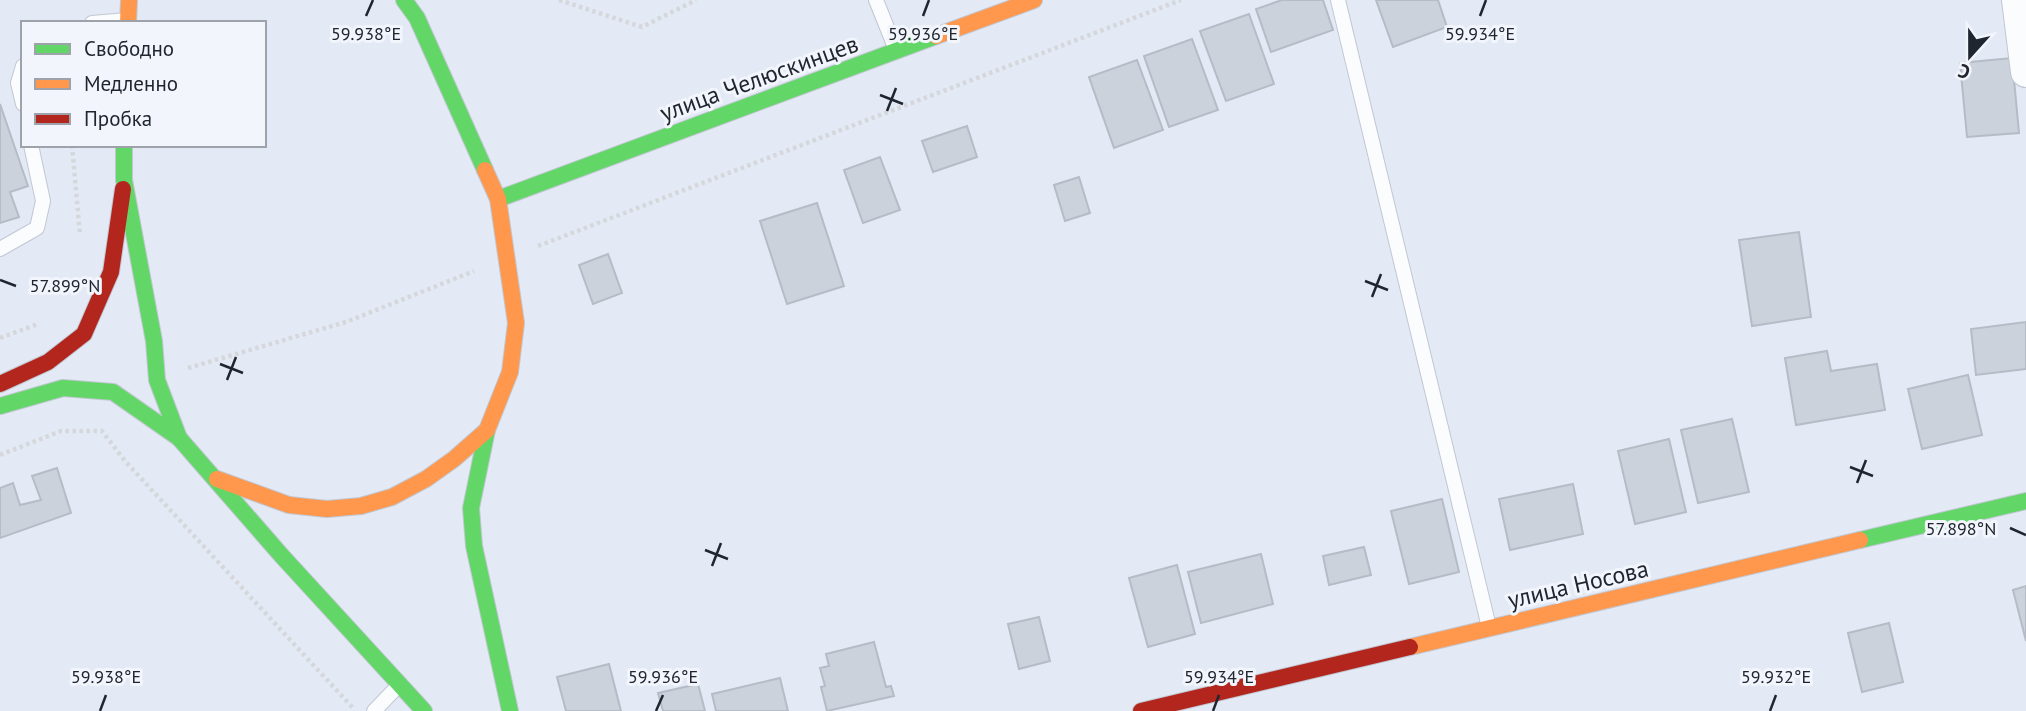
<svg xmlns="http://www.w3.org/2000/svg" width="2026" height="711" font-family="'PT Sans',sans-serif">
  <rect width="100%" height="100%" fill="#e3eaf6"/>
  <g fill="#ccd2dc" stroke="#b5bcc6" stroke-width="2">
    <polygon points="1282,0 1323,0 1333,30 1271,52 1256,9"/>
    <polygon points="1376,0 1438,0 1447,27 1393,47"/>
    <polygon points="1249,14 1274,84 1226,101 1200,31"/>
    <polygon points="1192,39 1218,110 1169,127 1144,56"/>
    <polygon points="2012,58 2019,133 1967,137 1960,63"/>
    <polygon points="1137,60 1163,130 1114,148 1089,77"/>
    <polygon points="0,104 28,186 10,192 19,217 0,223"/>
    <polygon points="967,126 977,157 933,172 922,141"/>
    <polygon points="880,157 900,210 863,223 844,170"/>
    <polygon points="1079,177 1090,213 1065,221 1054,185"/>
    <polygon points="817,203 844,286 787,304 760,221"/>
    <polygon points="1799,232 1811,317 1752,326 1739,240"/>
    <polygon points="608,254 622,293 593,304 579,265"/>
    <polygon points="2026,322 2026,369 1976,375 1971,329"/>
    <polygon points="1827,351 1831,371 1877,364 1885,410 1796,425 1785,358"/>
    <polygon points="1968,375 1982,435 1922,449 1908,389"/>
    <polygon points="1732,419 1749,492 1698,503 1681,430"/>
    <polygon points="1669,439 1686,512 1635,524 1618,451"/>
    <polygon points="57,468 71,513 0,538 0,488 13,483 20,505 41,500 32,476"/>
    <polygon points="1573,484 1583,534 1510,550 1499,499"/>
    <polygon points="1442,499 1459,572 1409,584 1391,511"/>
    <polygon points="1364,547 1371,575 1329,585 1323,556"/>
    <polygon points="1261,554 1273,604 1201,623 1188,572"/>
    <polygon points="1177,565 1195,634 1148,647 1129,578"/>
    <polygon points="2026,586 2026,641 2013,590"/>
    <polygon points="1039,617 1050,661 1019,669 1008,624"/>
    <polygon points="1889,623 1903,682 1862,692 1848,633"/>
    <polygon points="874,642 886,687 891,686 894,696 827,711 821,687 825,686 820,668 829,666 826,654"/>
    <polygon points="609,664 621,711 566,711 557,677"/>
    <polygon points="780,678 788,711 716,711 712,694"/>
    <polygon points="698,684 705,711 663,711 658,693"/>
  </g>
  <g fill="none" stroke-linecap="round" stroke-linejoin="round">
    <defs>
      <g id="lane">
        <polyline points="876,0 896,50"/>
        <polyline points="1338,0 1489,627"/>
        <polyline points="92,23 127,20"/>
        <polyline points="23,66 18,83 23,104"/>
        <polyline points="0,249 37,228 43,201 31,145"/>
        <polyline points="374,711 399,685"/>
      </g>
      <polyline id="street" points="2017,0 2026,72"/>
      <g id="fast">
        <polyline points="404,0 417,18 485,170"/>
        <polyline points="124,145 124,180 154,341 157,380 179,438 281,555 424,711"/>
        <polyline points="498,199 936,36"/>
        <polyline points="0,406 63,388 113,392 179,438"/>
        <polyline points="487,430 471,508 474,546 510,711"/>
        <polyline points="1860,540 2026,501"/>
      </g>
      <g id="slow">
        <polyline points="128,23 129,0"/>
        <polyline points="936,36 1034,0"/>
        <polyline points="217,479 289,505 327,509 361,506 392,497 426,479 454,459 487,430 510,372 516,323 498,199 485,170"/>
        <polyline points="1410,647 1860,540"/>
      </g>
      <g id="jam">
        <polyline points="0,384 48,362 84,334 111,272 123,189"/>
        <polyline points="1141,711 1410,647"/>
      </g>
    </defs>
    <use href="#lane" stroke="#c1c7d1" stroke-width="16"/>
    <use href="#street" stroke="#c1c7d1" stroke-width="32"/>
    <use href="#fast" stroke="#c1c7d1" stroke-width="18"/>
    <use href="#slow" stroke="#c1c7d1" stroke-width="18"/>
    <use href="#jam" stroke="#c1c7d1" stroke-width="18"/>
    <g stroke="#d5d7db" stroke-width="4.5" stroke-dasharray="3.5 3.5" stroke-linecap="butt">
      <polyline points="559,0 642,27 696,0"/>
      <polyline points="72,145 80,235"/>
      <polyline points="538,246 1181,0"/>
      <polyline points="0,338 38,324"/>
      <polyline points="188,368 346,322 474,271"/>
      <polyline points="0,455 61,431 102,431 125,461 353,708"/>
    </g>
    <use href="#lane" stroke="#fbfcfe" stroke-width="14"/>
    <use href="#street" stroke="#fbfcfe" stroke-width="30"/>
    <use href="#fast" stroke="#63d668" stroke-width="16"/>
    <use href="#slow" stroke="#ff974d" stroke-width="16"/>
    <use href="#jam" stroke="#b3261e" stroke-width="16"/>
  </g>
  <path fill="none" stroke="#202630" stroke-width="2.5" d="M 366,16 L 373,0M 923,16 L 929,0M 1480,16 L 1486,0M 880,95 L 903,104M 887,111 L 896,88M 0,280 L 16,286M 1365,281 L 1388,290M 1372,297 L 1381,274M 220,364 L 243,373M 227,380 L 236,357M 1850,467 L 1873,476M 1857,483 L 1866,460M 2010,528 L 2026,535M 705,550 L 728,559M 712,566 L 721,543M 100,711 L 106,695M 656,711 L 663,695M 1213,711 L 1219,695M 1770,711 L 1776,695"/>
  <g text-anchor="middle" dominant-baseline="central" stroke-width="6" stroke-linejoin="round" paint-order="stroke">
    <g font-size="24" fill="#202630" stroke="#f2f5fb">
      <text transform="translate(759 78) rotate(-20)">улица Челюскинцев</text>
      <text transform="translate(1578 584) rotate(-13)">улица Носова</text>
    </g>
  </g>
  <g font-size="18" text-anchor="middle" fill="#202630" stroke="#f2f5fb" stroke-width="6" stroke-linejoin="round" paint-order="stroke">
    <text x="366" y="40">59.938°E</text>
    <text x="1480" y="40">59.934°E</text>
    <text x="923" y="40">59.936°E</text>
    <text x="65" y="292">57.899°N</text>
    <text x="1961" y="535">57.898°N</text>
    <text x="106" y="683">59.938°E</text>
    <text x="663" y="683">59.936°E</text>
    <text x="1219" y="683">59.934°E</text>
    <text x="1776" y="683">59.932°E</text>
  </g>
  <rect x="21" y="21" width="245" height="126" fill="#f2f5fb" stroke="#9ea2aa" stroke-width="2"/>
  <rect x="35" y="44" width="35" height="10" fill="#63d668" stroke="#9ea2aa" stroke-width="2"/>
  <text x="84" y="56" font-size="21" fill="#202630">Свободно</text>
  <rect x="35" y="79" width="35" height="10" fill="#ff974d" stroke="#9ea2aa" stroke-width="2"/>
  <text x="84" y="91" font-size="21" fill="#202630">Медленно</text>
  <rect x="35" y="114" width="35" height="10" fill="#b3261e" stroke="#9ea2aa" stroke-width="2"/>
  <text x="84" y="126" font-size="21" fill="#202630">Пробка</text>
  <g transform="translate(1970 56) rotate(201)" stroke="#f2f5fb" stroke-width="5" paint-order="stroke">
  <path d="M0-5L12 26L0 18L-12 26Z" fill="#202630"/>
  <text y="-10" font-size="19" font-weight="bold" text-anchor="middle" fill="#202630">С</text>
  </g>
</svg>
